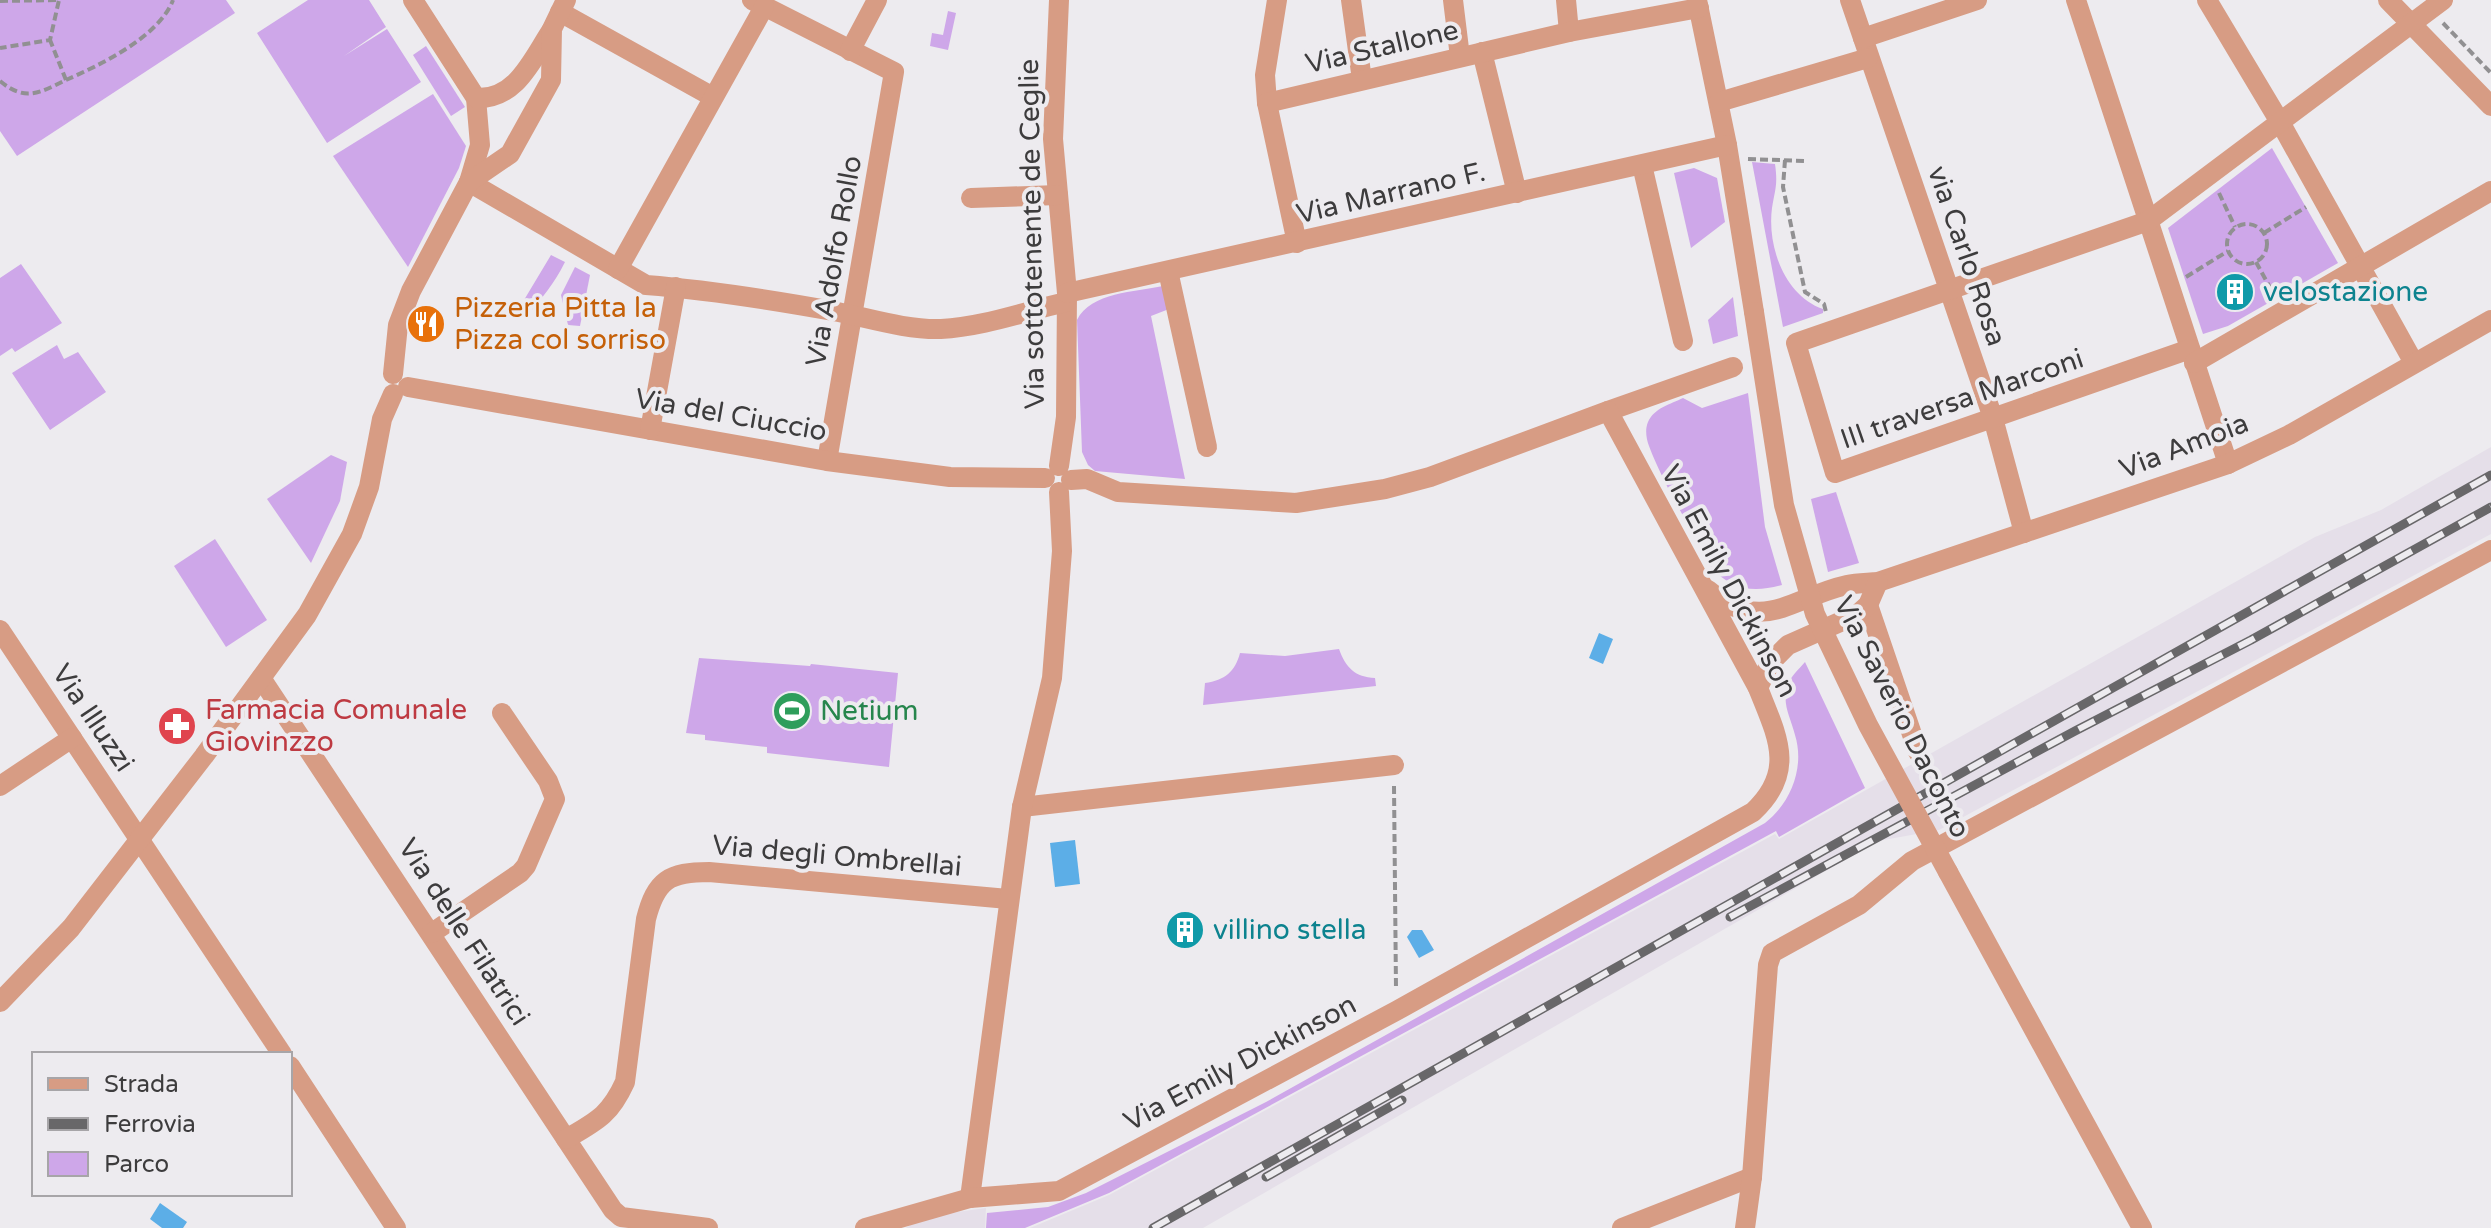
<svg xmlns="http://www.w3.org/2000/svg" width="2491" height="1228" font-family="'Varela Round',sans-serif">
  <rect width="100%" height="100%" fill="#edebef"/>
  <g fill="#e5dfe9">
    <polygon points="2491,447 2491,534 1939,830 1878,841 1203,1228 1030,1228 1109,1195 1775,834 1779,839 2315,537 2381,510"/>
    <polygon points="986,1208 985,1228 906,1228 921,1217"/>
  </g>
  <g fill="#cea7e9">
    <polygon points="0,0 226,0 235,13 17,156 0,131"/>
    <polygon points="308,0 369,0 386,27 344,56 387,29 421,82 327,143 257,33"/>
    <polygon points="948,11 956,13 948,50 930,46 932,33 943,35"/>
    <polygon points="426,46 465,107 451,116 413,55"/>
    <polygon points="433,94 466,146 459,168 408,267 333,156"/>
    <polygon points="2272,148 2338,263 2228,326 2203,334 2168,228"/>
    <path d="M 1752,162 L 1775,164 C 1778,185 1775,189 1772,208 C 1767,246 1784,295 1823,309 L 1823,313 L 1783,327 Z"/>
    <polygon points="1694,168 1717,178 1725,222 1691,248 1674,173"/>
    <path d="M 551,255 L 565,262 C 554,284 542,298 527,316 L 522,314 L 524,300 Z"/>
    <polygon points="21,264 62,323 15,352 12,348 0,356 0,278"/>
    <polygon points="575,267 590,275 580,326 568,325 561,295"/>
    <path d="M 1163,286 L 1169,309 L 1151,316 L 1185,479 L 1095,471 L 1088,465 L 1082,452 L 1077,320 C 1091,292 1135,292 1163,286 Z"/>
    <polygon points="1733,297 1738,336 1713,344 1708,320"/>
    <polygon points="57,345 64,359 78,352 106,392 50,430 12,373"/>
    <path d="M 1748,393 L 1765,527 L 1782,585 C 1753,593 1731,590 1711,567 C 1691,528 1664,486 1649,446 C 1646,438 1645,429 1648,422 C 1654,408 1671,404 1683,398 L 1702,408 Z"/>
    <polygon points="331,455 347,462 340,501 311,563 267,499"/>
    <polygon points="1836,492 1859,563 1828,572 1811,499"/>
    <polygon points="215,539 267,620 226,647 174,566"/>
    <path d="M 1339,649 C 1346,668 1355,677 1375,678 L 1376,686 L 1203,705 L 1205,683 C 1225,680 1235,672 1240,653 L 1285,656 Z"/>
    <polygon points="699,658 810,666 811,664 898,673 889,767 767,753 767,747 705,740 705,735 686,733"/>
    <path d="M 1805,662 L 1865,788 L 1779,837 L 1776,831 L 1109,1193 L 1025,1228 L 986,1228 L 987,1213 L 1048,1207 L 1086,1193 L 1266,1102 L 1765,823 C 1791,803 1805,767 1795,735 C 1791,718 1782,705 1787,687 C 1790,677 1798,670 1805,662 Z"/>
  </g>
  <g fill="#5caee7">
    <polygon points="1599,633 1613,639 1603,664 1589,658"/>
    <polygon points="1075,840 1080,884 1055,887 1050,843"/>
    <polygon points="1412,930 1422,930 1434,950 1419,958 1407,937"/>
    <polygon points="160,1203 187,1222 183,1228 162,1228 150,1219"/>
  </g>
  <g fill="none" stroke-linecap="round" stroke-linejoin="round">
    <g stroke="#919092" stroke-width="4" stroke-dasharray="8 4" stroke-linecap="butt">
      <polyline points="0,1 59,0 50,40 0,48"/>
      <polyline points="2443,23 2491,73"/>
      <path d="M 66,80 C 100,65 159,37 173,0"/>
      <path d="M 0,81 C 25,102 39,93 66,80 L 50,40"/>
      <polyline points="1748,159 1805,161"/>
      <polyline points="1785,160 1783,187 1805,292 1824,304 1826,312"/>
      <polyline points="2219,193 2235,227"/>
      <circle cx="2247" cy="244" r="20"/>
      <polyline points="2264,233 2306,207"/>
      <polyline points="2256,262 2274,295"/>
      <polyline points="2186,277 2228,251"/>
      <polyline points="1394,786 1396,989"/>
    </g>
    <g stroke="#d79c84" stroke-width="20">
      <polyline points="413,0 476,98 480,145 469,182"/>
      <polyline points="752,0 894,72 827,461"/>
      <polyline points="1059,0 1053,139 1067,293 1066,417 1059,466"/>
      <polyline points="1277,0 1265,75 1267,103 1297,243"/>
      <polyline points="1351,0 1362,80"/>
      <polyline points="1453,0 1460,57"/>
      <polyline points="1566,0 1569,32"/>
      <polyline points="1697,0 1727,145 1754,312"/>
      <polyline points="1850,0 1993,418 2024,533"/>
      <polyline points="2076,0 2228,464"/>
      <polyline points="2207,0 2280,122 2414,363"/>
      <polyline points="2388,0 2491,106"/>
      <polyline points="560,12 713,97"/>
      <polyline points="1863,38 1977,0"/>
      <polyline points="850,51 877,0"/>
      <polyline points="1482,52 1517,193"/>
      <path d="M 476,98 C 516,100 532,60 551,31"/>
      <polyline points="1719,102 1868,58"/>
      <polyline points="1267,103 1569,32 1699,8"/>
      <polyline points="1642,165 1683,341"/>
      <path d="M 469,182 L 646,285 C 709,290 772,300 833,311 C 869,318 905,330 941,329 C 983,327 1026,311 1066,302"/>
      <polyline points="971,198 1058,195"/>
      <polyline points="618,269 764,7"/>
      <polyline points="1168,271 1207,447"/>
      <polyline points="1067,293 1727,145"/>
      <polyline points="2190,349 1835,473 1796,343 2148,221 2443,0"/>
      <polyline points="2194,363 2491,191"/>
      <polyline points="393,374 398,325 411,291 469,182 510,154 551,80 552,29 566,0"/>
      <polyline points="408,387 827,461 950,477 1045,478"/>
      <polyline points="1608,411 1733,367"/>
      <polyline points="650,430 676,287"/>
      <path d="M 1708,590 C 1763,636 1792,597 1847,585 C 1857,583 1868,583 1878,582 L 2228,464 L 2289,435 L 2491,320"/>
      <polyline points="1868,605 1918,752"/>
      <polyline points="0,630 282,1054"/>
      <polyline points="261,678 613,1210 621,1217 708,1228"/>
      <polyline points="1758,688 1770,663 1788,645 1858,614 1868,605 1878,582"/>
      <polyline points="0,786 72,738"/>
      <polyline points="1022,807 1394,765"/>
      <polyline points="1948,872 2142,1228"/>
      <polyline points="432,933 520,873 526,866 555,799 548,781 502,713"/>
      <polyline points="0,1002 71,928 204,756 307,615 352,534 369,487 382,419 393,394"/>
      <polyline points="290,1066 396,1228"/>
      <path d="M 566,1139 C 597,1121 610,1115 625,1082 L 646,919 C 656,880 669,872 709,872 L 1008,899"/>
      <polyline points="970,1198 1022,807 1052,678 1062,551 1059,492"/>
      <path d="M 865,1228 L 970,1198 L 1059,1191 L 1396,1011 L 1753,812 C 1797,771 1777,736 1758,688 L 1608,411 L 1430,477 L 1385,489 L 1296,503 L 1118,492 L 1087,479 L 1071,480"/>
      <polyline points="1622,1228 1752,1177"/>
      <polyline points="1745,1228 1752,1177 1768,965 1772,953 1859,905 1912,861 2491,550"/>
    </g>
    <defs>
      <g id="rail">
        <polyline points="1730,917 2075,731 2251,640 2491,507"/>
        <polyline points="1266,1177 1402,1100"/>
        <polyline points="1153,1228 2491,475"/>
      </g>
    </defs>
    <use href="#rail" stroke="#686769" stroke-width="9"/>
    <use href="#rail" stroke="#edebef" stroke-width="6" stroke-dasharray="18" stroke-linecap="butt"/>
    <polyline stroke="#d79c84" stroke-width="20" points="1754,312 1784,505 1815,614 1868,725 1948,872"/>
  </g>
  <defs>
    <symbol id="building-disc" viewBox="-11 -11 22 22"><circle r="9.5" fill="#0f9aa8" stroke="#edebef"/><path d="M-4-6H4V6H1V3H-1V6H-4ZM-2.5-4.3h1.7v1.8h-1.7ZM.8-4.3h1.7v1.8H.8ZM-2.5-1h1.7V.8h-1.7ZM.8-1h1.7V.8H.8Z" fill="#fff"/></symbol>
    <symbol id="restaurant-disc" viewBox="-11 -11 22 22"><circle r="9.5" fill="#e8710a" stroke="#edebef"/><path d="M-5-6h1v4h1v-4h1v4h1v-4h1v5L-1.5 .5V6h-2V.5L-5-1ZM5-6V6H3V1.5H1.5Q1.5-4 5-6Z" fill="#fff"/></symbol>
    <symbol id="stadium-disc" viewBox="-11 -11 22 22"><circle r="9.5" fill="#2e9e5b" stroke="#edebef"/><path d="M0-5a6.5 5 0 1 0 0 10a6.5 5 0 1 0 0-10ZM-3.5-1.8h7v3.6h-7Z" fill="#fff"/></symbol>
    <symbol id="pharmacy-disc" viewBox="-11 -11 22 22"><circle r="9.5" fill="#e0444e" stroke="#edebef"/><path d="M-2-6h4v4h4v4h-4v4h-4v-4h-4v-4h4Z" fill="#fff"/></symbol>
  </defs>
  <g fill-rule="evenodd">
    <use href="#building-disc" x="2213" y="270" width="44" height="44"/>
    <use href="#restaurant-disc" x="404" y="302" width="44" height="44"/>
    <use href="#stadium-disc" x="770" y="689" width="44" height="44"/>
    <use href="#pharmacy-disc" x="155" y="704" width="44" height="44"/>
    <use href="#building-disc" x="1163" y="908" width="44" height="44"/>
  </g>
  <g text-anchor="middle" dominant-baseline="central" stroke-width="8" stroke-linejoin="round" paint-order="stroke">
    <g font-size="28" fill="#3d3c3d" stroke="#edebef">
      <text transform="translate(1382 47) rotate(-13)">Via Stallone</text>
      <text transform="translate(1391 193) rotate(-13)">Via Marrano F.</text>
      <text transform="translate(1032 234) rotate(-91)">Via sottotenente de Ceglie</text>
      <text transform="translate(1967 256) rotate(71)">via Carlo Rosa</text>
      <text transform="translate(834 261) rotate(-80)">Via Adolfo Rollo</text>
      <text transform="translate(1962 399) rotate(-19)">III traversa Marconi</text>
      <text transform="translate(731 415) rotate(10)">Via del Ciuccio</text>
      <text transform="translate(2184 446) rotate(-21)">Via Amoia</text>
      <text transform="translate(1729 581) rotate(62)">Via Emily Dickinson</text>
      <text transform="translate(1902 717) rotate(63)">Via Saverio Daconto</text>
      <text transform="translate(93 718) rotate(56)">Via Illuzzi</text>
      <text transform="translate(837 856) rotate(5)">Via degli Ombrellai</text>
      <text transform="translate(464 932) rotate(57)">Via delle Filatrici</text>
      <text transform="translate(1240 1063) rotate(-28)">Via Emily Dickinson</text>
    </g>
    <g font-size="28" fill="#0d838f" stroke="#edebef" text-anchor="start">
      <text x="2263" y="292">velostazione</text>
      <text x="1213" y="930">villino stella</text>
    </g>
    <g font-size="28" fill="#c56008" stroke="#edebef" text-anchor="start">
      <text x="454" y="308">Pizzeria Pitta la<tspan x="454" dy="32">Pizza col sorriso</tspan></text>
    </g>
    <g font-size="28" fill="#be3a42" stroke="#edebef" text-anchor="start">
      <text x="205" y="710">Farmacia Comunale<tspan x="205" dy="32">Giovinzzo</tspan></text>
    </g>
    <g font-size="28" fill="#27864d" stroke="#edebef" text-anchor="start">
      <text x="820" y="711">Netium</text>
    </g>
  </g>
  <rect x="32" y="1052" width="260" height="144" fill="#edebef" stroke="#a7a5a8" stroke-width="2"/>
  <rect x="48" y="1078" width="40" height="12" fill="#d79c84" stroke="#a7a5a8" stroke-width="2"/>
  <text x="104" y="1092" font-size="24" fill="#3d3c3d">Strada</text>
  <rect x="48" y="1118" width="40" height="12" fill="#686769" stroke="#a7a5a8" stroke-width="2"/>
  <text x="104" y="1132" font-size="24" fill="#3d3c3d">Ferrovia</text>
  <rect x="48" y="1152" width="40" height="24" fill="#cea7e9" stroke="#a7a5a8" stroke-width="2"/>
  <text x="104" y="1172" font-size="24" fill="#3d3c3d">Parco</text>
</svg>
